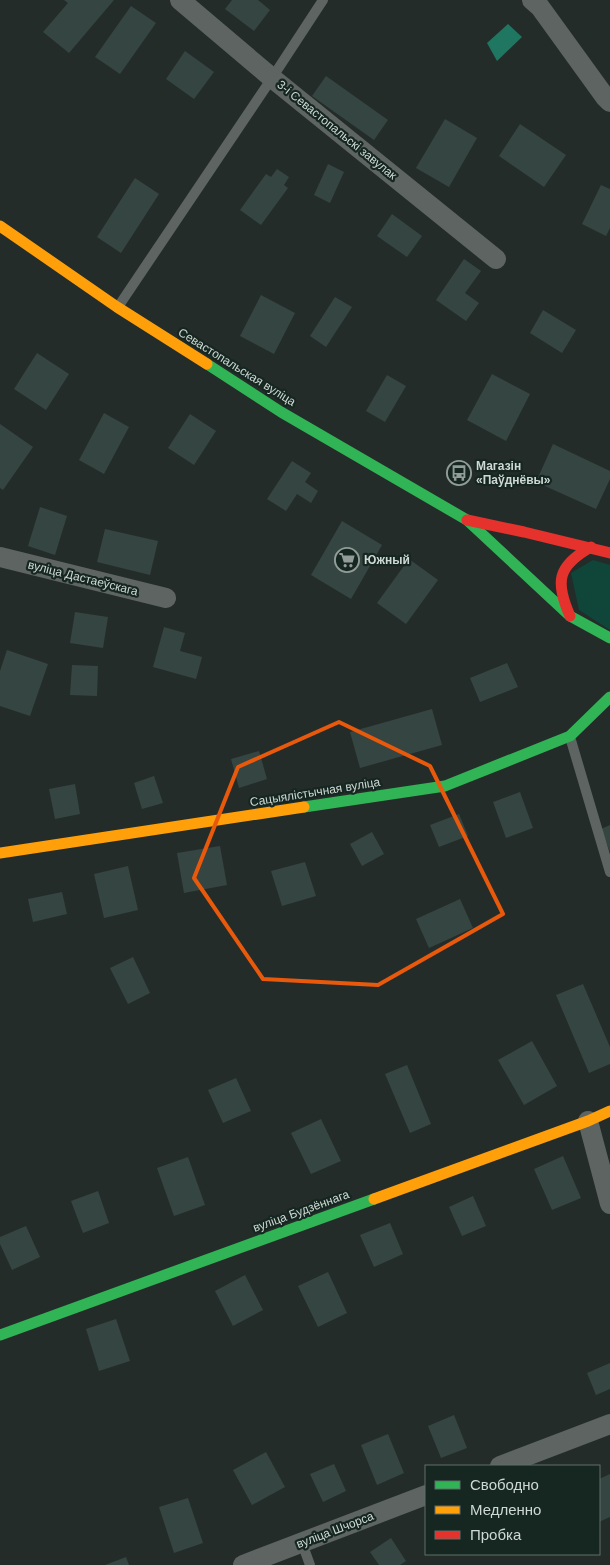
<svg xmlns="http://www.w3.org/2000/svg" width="610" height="1565" font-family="Helvetica,sans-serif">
  <rect width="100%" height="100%" fill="#242c2a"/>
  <polygon fill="#104539" points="593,560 610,565 610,630 579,610 571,573"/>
  <polygon fill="#1f7661" points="508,24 522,37 497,61 487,43"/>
  <g fill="#354541">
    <polygon points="64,0 114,0 69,53 43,32 68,3"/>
    <polygon points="232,0 258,0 270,10 254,31 225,9"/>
    <polygon points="131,6 156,23 120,74 95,57"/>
    <polygon points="185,51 214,72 194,99 166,79"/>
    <polygon points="326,76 388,120 374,140 312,96"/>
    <polygon points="445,119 477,138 449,187 416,168"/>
    <polygon points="520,124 566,155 544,187 499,156"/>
    <polygon points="328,164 344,172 330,203 314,195"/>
    <polygon points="277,169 289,177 284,185 288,188 261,225 240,210 266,174 271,177"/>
    <polygon points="135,178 159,194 121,253 97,237"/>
    <polygon points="601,185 610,189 610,228 606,236 582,224"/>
    <polygon points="392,214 422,236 407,257 377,236"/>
    <polygon points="464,259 481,271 465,293 479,303 466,321 436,300"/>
    <polygon points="261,295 295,313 274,354 240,336"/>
    <polygon points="335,297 352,307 326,347 310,336"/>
    <polygon points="543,310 576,330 562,353 530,333"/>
    <polygon points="37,353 69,374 46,410 14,389"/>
    <polygon points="492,374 530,394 506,441 467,420"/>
    <polygon points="387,375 406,386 385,422 366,411"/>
    <polygon points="104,413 129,427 104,474 79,460"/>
    <polygon points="190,414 216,431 194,465 168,448"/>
    <polygon points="0,424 33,447 3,490 0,488"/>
    <polygon points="553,444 610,471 610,479 596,509 536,482"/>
    <polygon points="292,461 311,473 305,482 318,491 311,503 297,494 286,511 267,499"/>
    <polygon points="40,507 67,516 55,555 28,546"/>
    <polygon points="342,521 382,545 351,599 311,575"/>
    <polygon points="105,529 158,541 150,575 97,562"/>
    <polygon points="409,559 438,580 406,624 377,603"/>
    <polygon points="75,612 108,617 103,648 70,643"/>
    <polygon points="164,627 185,633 180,651 202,657 196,679 153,667"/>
    <polygon points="7,650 48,664 30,716 0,706 0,671"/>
    <polygon points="507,663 518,687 480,702 470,678"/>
    <polygon points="72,665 98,666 97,696 70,695"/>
    <polygon points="432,709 442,745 360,768 350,732"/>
    <polygon points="259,751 267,779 239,788 231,759"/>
    <polygon points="154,776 163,803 142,809 134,783"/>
    <polygon points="75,784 80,814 55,819 49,789"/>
    <polygon points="520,792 533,828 506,838 493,802"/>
    <polygon points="459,814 468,836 439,847 430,825"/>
    <polygon points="610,825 610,852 601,829"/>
    <polygon points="372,832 384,854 362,866 350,844"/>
    <polygon points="220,846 227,885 184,893 177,853"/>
    <polygon points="305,862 316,896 282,906 271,871"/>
    <polygon points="128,866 138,910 104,918 94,874"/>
    <polygon points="62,892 67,914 33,922 28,899"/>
    <polygon points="460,899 473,928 429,948 416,919"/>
    <polygon points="133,957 150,993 128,1004 110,968"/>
    <polygon points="583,984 610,1047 610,1064 589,1073 556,995"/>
    <polygon points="532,1041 557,1086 524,1105 498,1060"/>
    <polygon points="407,1065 431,1124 410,1133 385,1074"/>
    <polygon points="236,1078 251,1111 223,1123 208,1090"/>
    <polygon points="321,1119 341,1161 311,1174 291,1133"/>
    <polygon points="563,1156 581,1198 552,1210 534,1169"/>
    <polygon points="188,1157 205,1205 174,1216 157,1168"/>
    <polygon points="98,1191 109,1223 83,1233 71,1201"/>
    <polygon points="473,1196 486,1226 462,1236 449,1207"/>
    <polygon points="390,1223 403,1254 374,1267 360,1235"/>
    <polygon points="26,1226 40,1257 12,1270 0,1244 0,1237"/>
    <polygon points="328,1272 347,1313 318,1327 298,1286"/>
    <polygon points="245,1275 263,1310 233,1326 215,1291"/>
    <polygon points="116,1319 130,1361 99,1371 86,1329"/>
    <polygon points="610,1363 610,1389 596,1395 587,1373"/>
    <polygon points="454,1415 467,1448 441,1458 428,1426"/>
    <polygon points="388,1434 404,1473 377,1485 361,1445"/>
    <polygon points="266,1452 285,1487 252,1505 233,1470"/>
    <polygon points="334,1464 346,1491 323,1502 310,1474"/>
    <polygon points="610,1474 610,1517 599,1522 599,1479"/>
    <polygon points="188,1498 203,1543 174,1553 159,1507"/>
    <polygon points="391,1538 406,1561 400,1565 379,1565 370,1552"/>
    <polygon points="126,1557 129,1565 105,1565"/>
  </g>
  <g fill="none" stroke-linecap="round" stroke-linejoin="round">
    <g stroke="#5d6461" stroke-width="10">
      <polyline points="118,307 272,78 323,0"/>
      <polyline points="570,737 610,872"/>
      <polyline points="302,1543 310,1565"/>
    </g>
    <g stroke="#5d6461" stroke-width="20">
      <polyline points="180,0 272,78 496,259"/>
      <polyline points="532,0 540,7 605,97 610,102"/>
      <polyline points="0,557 166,598"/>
      <polyline points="588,1121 610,1204"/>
      <polyline points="500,1466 610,1424"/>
      <polyline points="243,1565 426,1495"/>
    </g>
    <g stroke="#30b455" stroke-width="11">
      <polyline points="207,364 281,412 467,520 570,616 610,638"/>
      <polyline points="304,807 445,786 570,736 610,697"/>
      <polyline points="0,1335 374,1199"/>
    </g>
    <g stroke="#ff9f0a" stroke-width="11">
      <polyline points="0,226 117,307 207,364"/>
      <polyline points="0,853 304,807"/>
      <polyline points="374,1199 588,1121 610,1111"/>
    </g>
    <g stroke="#e5322d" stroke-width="11">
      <polyline points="467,520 524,532 610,553"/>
      <path d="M 570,616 C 555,582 557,566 591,547"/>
    </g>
  </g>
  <path fill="none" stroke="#e8590c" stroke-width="4" stroke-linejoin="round" d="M 339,722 L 430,766 L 503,914 L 378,985 L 263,979 L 194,878 L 238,767 Z"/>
  <defs>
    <symbol id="bus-ring" viewBox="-11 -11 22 22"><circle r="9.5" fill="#162721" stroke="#929c98" stroke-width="1.5"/><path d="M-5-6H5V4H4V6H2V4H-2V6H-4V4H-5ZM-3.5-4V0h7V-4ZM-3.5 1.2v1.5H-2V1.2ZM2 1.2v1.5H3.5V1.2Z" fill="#929c98"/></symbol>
    <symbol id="supermarket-ring" viewBox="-11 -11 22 22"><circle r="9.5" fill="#162721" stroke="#929c98" stroke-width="1.5"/><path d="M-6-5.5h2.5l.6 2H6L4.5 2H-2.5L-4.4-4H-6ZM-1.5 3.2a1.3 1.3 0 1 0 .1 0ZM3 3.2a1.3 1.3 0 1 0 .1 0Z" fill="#929c98"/></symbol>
  </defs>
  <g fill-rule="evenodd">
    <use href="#bus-ring" x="445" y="459" width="28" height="28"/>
    <use href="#supermarket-ring" x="333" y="546" width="28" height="28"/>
  </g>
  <g text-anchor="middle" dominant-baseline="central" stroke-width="4.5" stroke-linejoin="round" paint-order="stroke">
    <g font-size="12" fill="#ced8d4" stroke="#162721">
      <text transform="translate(337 130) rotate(39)">3-і Севастопальскі завулак</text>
      <text transform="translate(237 367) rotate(32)">Севастопальская вуліца</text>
      <text transform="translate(83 578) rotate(14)">вуліца Дастаеўскага</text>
      <text transform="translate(315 792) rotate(-9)">Сацыялістычная вуліца</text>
      <text transform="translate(301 1211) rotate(-20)">вуліца Будзённага</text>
      <text transform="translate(335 1530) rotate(-21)">вуліца Шчорса</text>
    </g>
    <g font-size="12" font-weight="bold" fill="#ced8d4" stroke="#162721" text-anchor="start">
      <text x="476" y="466">Магазін<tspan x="476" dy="14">«Паўднёвы»</tspan></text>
      <text x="364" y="560">Южный</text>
    </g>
  </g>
  <rect x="425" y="1465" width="175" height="90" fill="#162721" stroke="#606e69"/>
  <rect x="435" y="1481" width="25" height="8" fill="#30b455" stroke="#606e69"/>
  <text x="470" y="1490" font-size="15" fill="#ced8d4">Свободно</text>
  <rect x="435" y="1506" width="25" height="8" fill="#ff9f0a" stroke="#606e69"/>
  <text x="470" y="1515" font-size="15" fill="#ced8d4">Медленно</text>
  <rect x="435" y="1531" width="25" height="8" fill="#e5322d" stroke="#606e69"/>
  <text x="470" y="1540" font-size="15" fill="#ced8d4">Пробка</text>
</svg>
